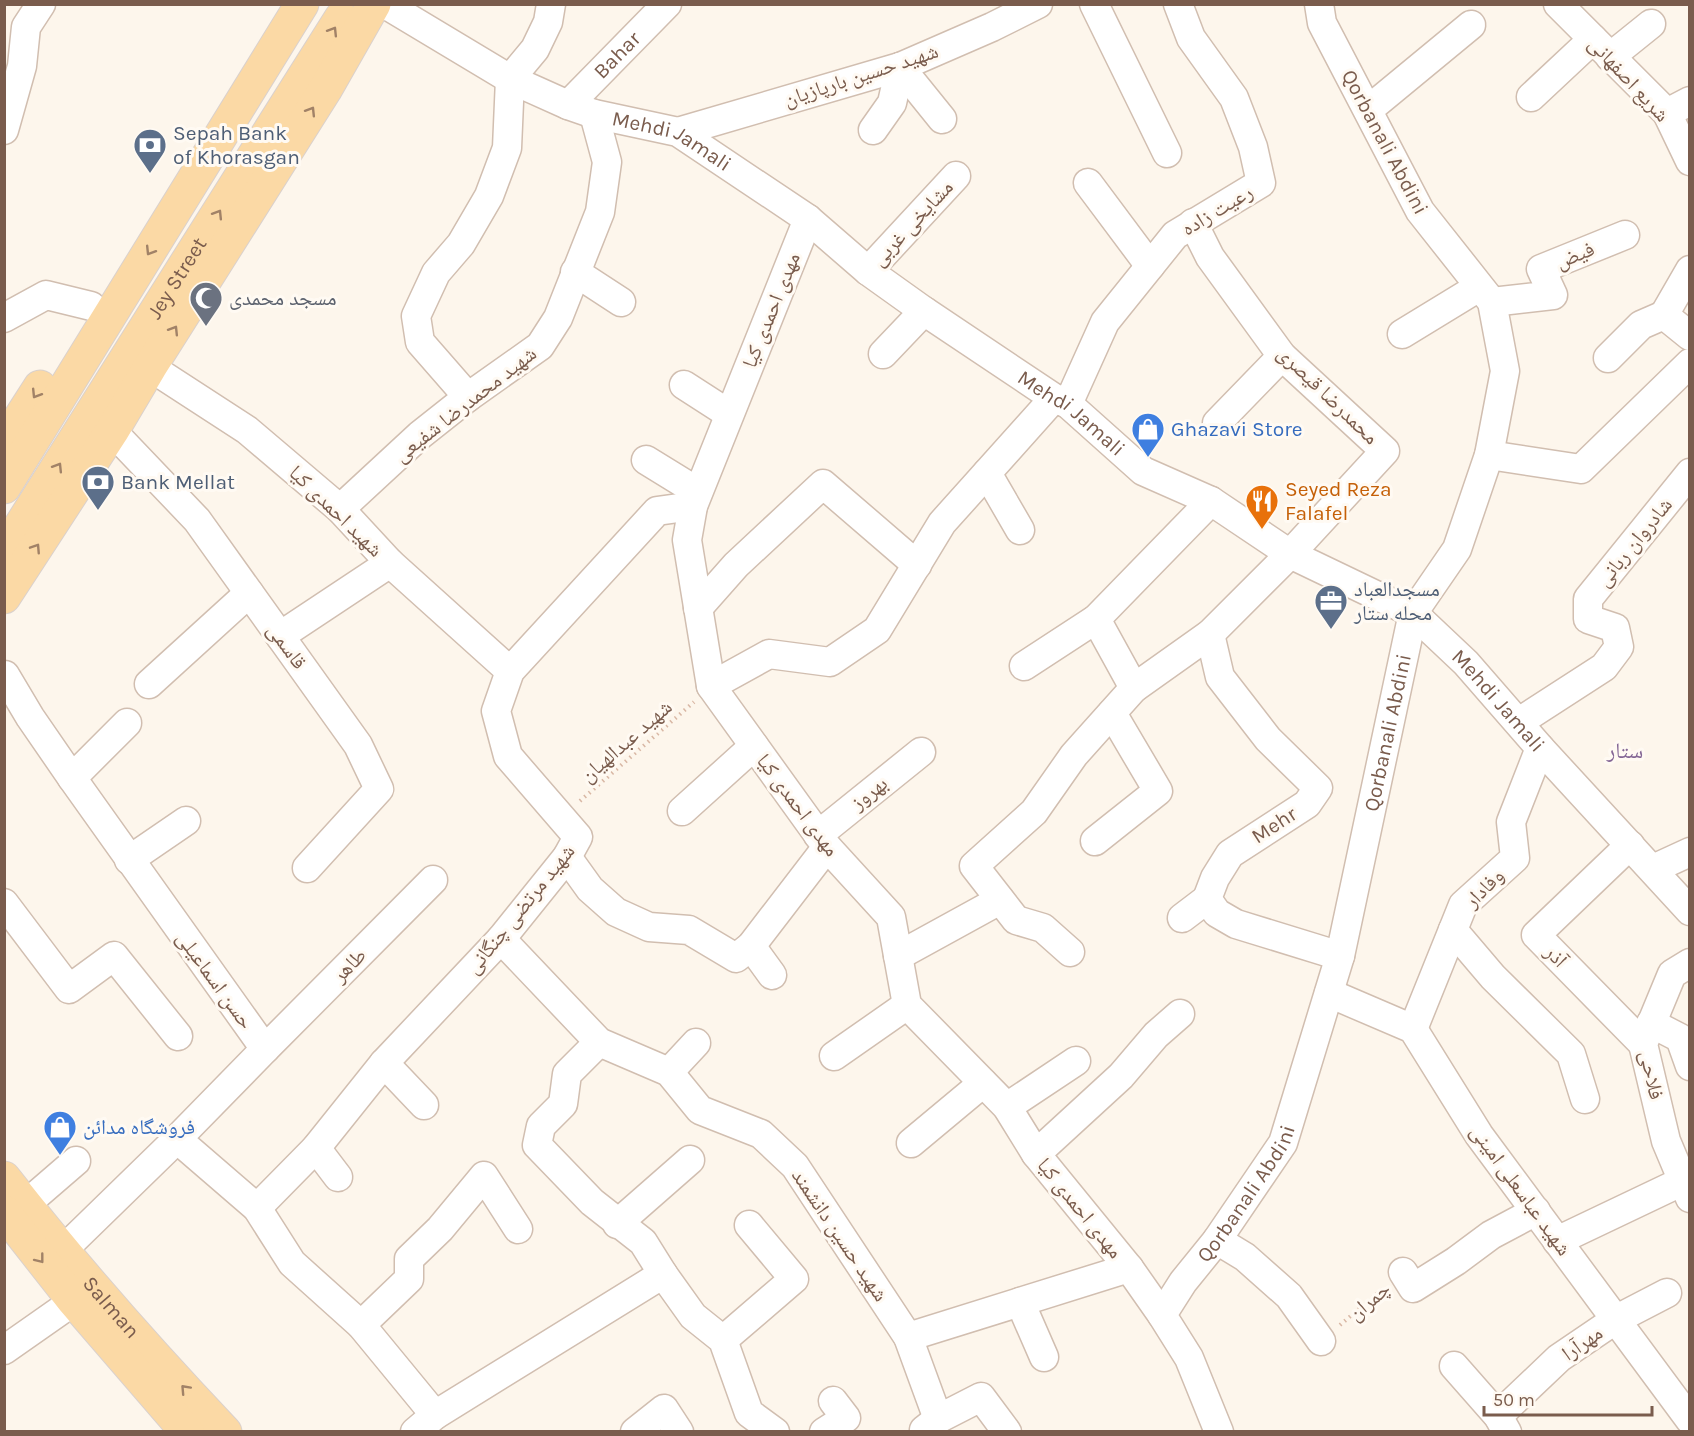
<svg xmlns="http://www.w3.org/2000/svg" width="1694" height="1436" font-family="Karla,'Noto Naskh Arabic',sans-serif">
  <rect width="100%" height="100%" fill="#fdf6ec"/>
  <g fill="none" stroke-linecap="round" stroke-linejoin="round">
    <defs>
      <g id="minor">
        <path id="s1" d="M 385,4 L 510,79 L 568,105 L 594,114 L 678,132 L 808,219 L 868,271 L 924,311 L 1054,398 L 1068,404 L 1143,471 L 1211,501 L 1290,554 L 1413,613 L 1466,663 L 1540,748 L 1690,911"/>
        <polyline points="1094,4 1167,153"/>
        <polyline points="1558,4 1667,113 1690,161"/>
        <polyline points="1610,57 1651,24"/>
        <polyline points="900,67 942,119"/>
        <polyline points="1531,97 1593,39"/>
        <path id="s2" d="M 568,105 L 667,4"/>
        <polyline points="1368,110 1471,25"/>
        <polyline points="1667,113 1690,101"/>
        <polyline points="4,130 22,66 26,27 41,4"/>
        <polyline points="873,130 892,103 900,67"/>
        <polyline points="678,132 900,67 992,27 1038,4"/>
        <polyline points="1088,183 1150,266"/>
        <polyline points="808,219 693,506 687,540 711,686 827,847 891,917 907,1005 1007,1107 1036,1154 1129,1268 1162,1315"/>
        <polyline points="1690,270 1664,315 1690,336"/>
        <polyline points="868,271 956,176"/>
        <polyline points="575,272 621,302"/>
        <polyline points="1492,302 1553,295 1541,269 1625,235"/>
        <polyline points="4,318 46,295 91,306"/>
        <polyline points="1402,334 1479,287"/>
        <polyline points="883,354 924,311"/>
        <polyline points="1608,358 1641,325 1664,315"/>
        <polyline points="150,367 247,430 340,509 390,563 510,671"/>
        <polyline points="684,385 729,414"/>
        <polyline points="468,397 420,342 416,316 436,273 461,244 489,196 507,148 510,79 535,49 548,22 551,4"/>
        <polyline points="1068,404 1105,322 1175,235 1261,183 1253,147 1234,98 1191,38 1178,4"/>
        <polyline points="1217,423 1282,356"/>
        <polyline points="112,431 197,520 358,745 379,789 307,868"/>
        <polyline points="1489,455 1581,469 1690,363"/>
        <polyline points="646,460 698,492"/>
        <polyline points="987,473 1020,530"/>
        <polyline points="340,509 420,435 468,397 540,346 558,318 600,212 607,162 594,114"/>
        <polyline points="698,608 736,565 823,484 917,565"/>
        <polyline points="1096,619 1134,688"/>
        <polyline points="1210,634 1220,677 1268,739 1318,788 1307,804 1230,854 1215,878 1207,899 1217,913 1236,924 1340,956"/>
        <polyline points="280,636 390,563"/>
        <polyline points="1024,666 1096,619 1211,501"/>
        <polyline points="5,675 30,717 72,778 265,1049 177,1139 63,1250"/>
        <polyline points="149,684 249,593"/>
        <polyline points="711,686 769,654 830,662 877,630 942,523 1054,398"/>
        <polyline points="1519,722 1604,667 1619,647 1615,628 1588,619 1588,599 1690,473"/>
        <polyline points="72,778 127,723"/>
        <polyline points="682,811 754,746"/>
        <polyline points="818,835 921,752"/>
        <polyline points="1095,841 1158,791 1112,713"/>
        <polyline points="1630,845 1536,935 1643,1044"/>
        <polyline points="567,857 590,889 616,912 649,927 689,930 736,958 751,946 827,847"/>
        <polyline points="129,860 186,821"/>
        <polyline points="1653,869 1690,852"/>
        <polyline points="4,903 69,989 114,956 178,1036"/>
        <polyline points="1182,918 1207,899"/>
        <polyline points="1453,930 1493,977 1571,1054 1585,1099"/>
        <polyline points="501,939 599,1042 669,1072 700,1110 761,1134 795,1166 908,1337 938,1419"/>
        <polyline points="751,946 772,975"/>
        <polyline points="1070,952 1043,928 1016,920 974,866 1034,812 1074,755 1134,688 1210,634 1290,554 1385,451 1282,356 1210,257 1193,223"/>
        <polyline points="898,956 1000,900"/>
        <polyline points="1690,963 1672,974 1643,1044 1666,1141 1690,1198"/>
        <polyline points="1329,993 1413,1029 1479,1135 1690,1420"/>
        <polyline points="1651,1023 1680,1038 1690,1066"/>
        <polyline points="1413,1029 1463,905 1515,858 1511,822 1540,748"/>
        <polyline points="599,1042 567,1074 563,1104 541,1126 537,1145 592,1202 643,1242 663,1274"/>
        <polyline points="265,1049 433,880"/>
        <polyline points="834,1056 907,1005"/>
        <polyline points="384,1063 424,1105"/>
        <polyline points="669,1072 696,1043"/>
        <polyline points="1007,1107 1076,1061"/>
        <polyline points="177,1139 257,1208 292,1263 361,1325 435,1415 663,1274 693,1316 723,1340 749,1413 775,1432"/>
        <polyline points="911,1143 983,1083"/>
        <polyline points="316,1148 338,1177"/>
        <polyline points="1036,1154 1121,1076 1156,1035 1180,1014"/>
        <polyline points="25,1205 76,1161"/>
        <polyline points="257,1208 316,1148 384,1063 501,939 567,857 578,837 508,756 496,711 510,671 657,511 693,506"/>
        <polyline points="617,1224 690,1160"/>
        <polyline points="1217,1240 1245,1257 1289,1296 1321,1341"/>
        <polyline points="1557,1241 1683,1181"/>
        <polyline points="1403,1272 1413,1288 1456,1261 1491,1235 1536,1211"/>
        <polyline points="1020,1302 1044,1357"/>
        <polyline points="361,1325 409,1279 409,1259 440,1229 484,1176 518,1229"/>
        <polyline points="908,1337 1129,1268"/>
        <polyline points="723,1340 794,1279 749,1225"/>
        <polyline points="4,1350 74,1301"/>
        <polyline points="1454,1366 1498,1416 1507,1432"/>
        <polyline points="1498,1416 1559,1358 1615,1320 1667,1293"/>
        <polyline points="924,1430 938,1419 981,1397 1007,1432"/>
        <polyline points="415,1432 435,1415"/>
        <polyline points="635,1432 664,1409 679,1432"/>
        <polyline points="824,1432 846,1418 833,1401"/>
        <path id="s3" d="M 1219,1432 L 1189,1358 L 1162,1315 L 1183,1282 L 1217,1240 L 1283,1143 L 1340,956 L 1413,613 L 1457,549 L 1489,455 L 1505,371 L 1492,302 L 1420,211 L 1322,23 L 1319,4"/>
      </g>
      <g id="major">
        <polyline points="4,443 40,387"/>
        <polyline points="4,487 302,4"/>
        <path id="s4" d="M 4,552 L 341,18"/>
        <polyline points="4,597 112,431 150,367 325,90 374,4"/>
        <path id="s5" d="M 4,1178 C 73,1266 148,1351 225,1432"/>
        <polyline points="4,1212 74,1301 187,1432"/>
      </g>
    </defs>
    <use href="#minor" stroke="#d1beb0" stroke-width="31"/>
    <use href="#major" stroke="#dad1cd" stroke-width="35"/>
    <g stroke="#d9b8a5" stroke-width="4" stroke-dasharray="1.5 4.5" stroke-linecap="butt">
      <polyline points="580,801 694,702"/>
      <polyline points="1340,1325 1385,1287"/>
    </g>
    <use href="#minor" stroke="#fff" stroke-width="28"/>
    <use href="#major" stroke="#fbd9a5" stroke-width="33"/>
  </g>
  <defs><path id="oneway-chevron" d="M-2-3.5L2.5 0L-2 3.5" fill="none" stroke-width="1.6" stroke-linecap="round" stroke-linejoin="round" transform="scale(1.5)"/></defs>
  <g stroke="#a18267">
    <use href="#oneway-chevron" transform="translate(333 31) rotate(-58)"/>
    <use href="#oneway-chevron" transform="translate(311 111) rotate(-58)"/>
    <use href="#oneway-chevron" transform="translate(218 214) rotate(-58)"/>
    <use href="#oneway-chevron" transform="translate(150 251) rotate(122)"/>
    <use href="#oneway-chevron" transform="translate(174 330) rotate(-58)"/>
    <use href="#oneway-chevron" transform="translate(36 394) rotate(122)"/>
    <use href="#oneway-chevron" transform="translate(58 467) rotate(-58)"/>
    <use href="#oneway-chevron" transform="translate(36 548) rotate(-57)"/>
    <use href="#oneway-chevron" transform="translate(40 1259) rotate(52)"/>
    <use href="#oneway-chevron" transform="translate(185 1389) rotate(-133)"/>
  </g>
  <defs>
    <symbol id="bank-pin" viewBox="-11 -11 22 30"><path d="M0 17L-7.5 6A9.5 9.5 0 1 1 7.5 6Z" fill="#5c6f8a" stroke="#fffaf3"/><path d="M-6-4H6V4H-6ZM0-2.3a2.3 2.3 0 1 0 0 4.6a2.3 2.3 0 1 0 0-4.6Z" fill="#fff"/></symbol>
    <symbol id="mosque-pin" viewBox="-11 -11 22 30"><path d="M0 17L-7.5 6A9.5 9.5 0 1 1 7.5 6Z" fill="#6b7280" stroke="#fffaf3"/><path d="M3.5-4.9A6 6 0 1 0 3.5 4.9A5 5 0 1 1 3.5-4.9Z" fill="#fff"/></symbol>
    <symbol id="shop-pin" viewBox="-11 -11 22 30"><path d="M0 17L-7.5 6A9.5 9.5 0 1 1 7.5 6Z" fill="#3f7fe0" stroke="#fffaf3"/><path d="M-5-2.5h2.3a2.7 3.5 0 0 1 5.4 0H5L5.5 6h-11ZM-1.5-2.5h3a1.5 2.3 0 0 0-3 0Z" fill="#fff"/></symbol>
    <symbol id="restaurant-pin" viewBox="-11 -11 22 30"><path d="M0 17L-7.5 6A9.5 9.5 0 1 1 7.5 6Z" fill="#e8710a" stroke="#fffaf3"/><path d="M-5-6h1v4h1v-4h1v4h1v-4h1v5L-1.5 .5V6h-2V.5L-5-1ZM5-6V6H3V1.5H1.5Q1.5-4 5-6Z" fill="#fff"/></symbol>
    <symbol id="office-pin" viewBox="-11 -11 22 30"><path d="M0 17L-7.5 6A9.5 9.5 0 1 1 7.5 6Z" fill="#5c6f8a" stroke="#fffaf3"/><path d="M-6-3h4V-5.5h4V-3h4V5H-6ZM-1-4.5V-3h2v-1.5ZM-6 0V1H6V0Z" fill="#fff"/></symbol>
  </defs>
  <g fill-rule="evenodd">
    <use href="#bank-pin" x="131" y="126" width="38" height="52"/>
    <use href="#mosque-pin" x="187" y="279" width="38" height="52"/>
    <use href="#shop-pin" x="1129" y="410" width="38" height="52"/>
    <use href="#bank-pin" x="79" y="463" width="38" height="52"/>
    <use href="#restaurant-pin" x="1243" y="482" width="38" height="52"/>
    <use href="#office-pin" x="1312" y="582" width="38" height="52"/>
    <use href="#shop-pin" x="41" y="1108" width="38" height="52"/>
  </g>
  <g text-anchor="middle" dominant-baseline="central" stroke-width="6" stroke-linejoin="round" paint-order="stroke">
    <g font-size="21" fill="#7a5c4d" stroke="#fffaf3">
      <text stroke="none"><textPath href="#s2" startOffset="70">Bahar</textPath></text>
      <text transform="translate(861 75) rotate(-18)">شهید حسین بارپازیان</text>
      <text transform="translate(1629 79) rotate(47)">شریع اصفهانی</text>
      <text transform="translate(1385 142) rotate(62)">Qorbanali Abdini</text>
      <text stroke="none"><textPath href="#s1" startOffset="320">Mehdi Jamali</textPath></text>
      <text transform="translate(1217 210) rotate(-31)">رعیت زاده</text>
      <text transform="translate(912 223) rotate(-47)">مشایخی غربی</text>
      <text transform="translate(1575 255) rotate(-22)">فیض</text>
      <text stroke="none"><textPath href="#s4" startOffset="324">Jey Street</textPath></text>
      <text transform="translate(771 310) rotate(-68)">مهدی احمدی کیا</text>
      <text transform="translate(1328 395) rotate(44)">محمدرضا قیصری</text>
      <text transform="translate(465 404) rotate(-38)">شهید محمدرضا شفیعی</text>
      <text stroke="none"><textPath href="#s1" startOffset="807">Mehdi Jamali</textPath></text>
      <text transform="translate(336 511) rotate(44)">شهید احمدی کیا</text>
      <text transform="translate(1634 542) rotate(-51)">شادروان ربانی</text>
      <text transform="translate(287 646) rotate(54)">قاسمی</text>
      <text stroke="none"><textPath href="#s1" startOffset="1328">Mehdi Jamali</textPath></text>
      <text stroke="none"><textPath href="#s3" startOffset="765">Qorbanali Abdini</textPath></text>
      <text transform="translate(626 741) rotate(-41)">شهید عبدالهیان</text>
      <text transform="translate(869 793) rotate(-39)">بهروز</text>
      <text transform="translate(798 805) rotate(53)">مهدی احمدی کیا</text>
      <text transform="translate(1274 825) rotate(-33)">Mehr</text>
      <text transform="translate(1484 888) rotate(-45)">وفادار</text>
      <text transform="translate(520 909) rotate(-51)">شهید مرتضی چنگانی</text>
      <text transform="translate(1556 956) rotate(46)">آذر</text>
      <text transform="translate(349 965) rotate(-45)">طاهر</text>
      <text transform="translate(215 980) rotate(54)">حسن اسماعیلی</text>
      <text transform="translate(1652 1075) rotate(78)">فلاحی</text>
      <text transform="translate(1521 1190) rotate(54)">شهید عباسعلی امینی</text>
      <text stroke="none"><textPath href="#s3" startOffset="279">Qorbanali Abdini</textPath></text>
      <text transform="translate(1080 1208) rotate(51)">مهدی احمدی کیا</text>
      <text transform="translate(840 1235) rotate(56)">شهید حسین دانشمند</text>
      <text transform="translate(1369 1301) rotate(-40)">چمران</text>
      <text stroke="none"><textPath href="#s5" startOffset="168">Salman</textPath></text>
      <text transform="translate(1582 1343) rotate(-35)">مهرآرا</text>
    </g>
    <g font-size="21" fill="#4e5e75" stroke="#fffaf3" text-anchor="start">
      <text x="173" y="133">Sepah Bank<tspan x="173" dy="24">of Khorasgan</tspan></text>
      <text x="121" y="482">Bank Mellat</text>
      <text x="1354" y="589">مسجدالعباد<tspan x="1354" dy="24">محله ستار</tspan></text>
    </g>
    <g font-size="21" fill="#5b616d" stroke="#fffaf3" text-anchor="start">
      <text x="229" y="298">مسجد محمدی</text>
    </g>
    <g font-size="21" fill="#366cbe" stroke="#fffaf3" text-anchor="start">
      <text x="1171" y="429">Ghazavi Store</text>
      <text x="83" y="1127">فروشگاه مدائن</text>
    </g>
    <g font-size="21" fill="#c56008" stroke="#fffaf3" text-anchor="start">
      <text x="1285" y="489">Seyed Reza<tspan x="1285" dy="24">Falafel</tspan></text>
    </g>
    <g font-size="22" fill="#846695" stroke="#fffaf3">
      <text x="1625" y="751">ستار</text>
    </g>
  </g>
  <rect width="1694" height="1436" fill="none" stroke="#7a5c4d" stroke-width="12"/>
  <path d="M1484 1406v9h168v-9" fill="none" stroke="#7a5c4d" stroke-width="3"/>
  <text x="1493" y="1406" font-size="18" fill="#7a5c4d" stroke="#fffaf3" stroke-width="4.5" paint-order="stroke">50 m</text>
</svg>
